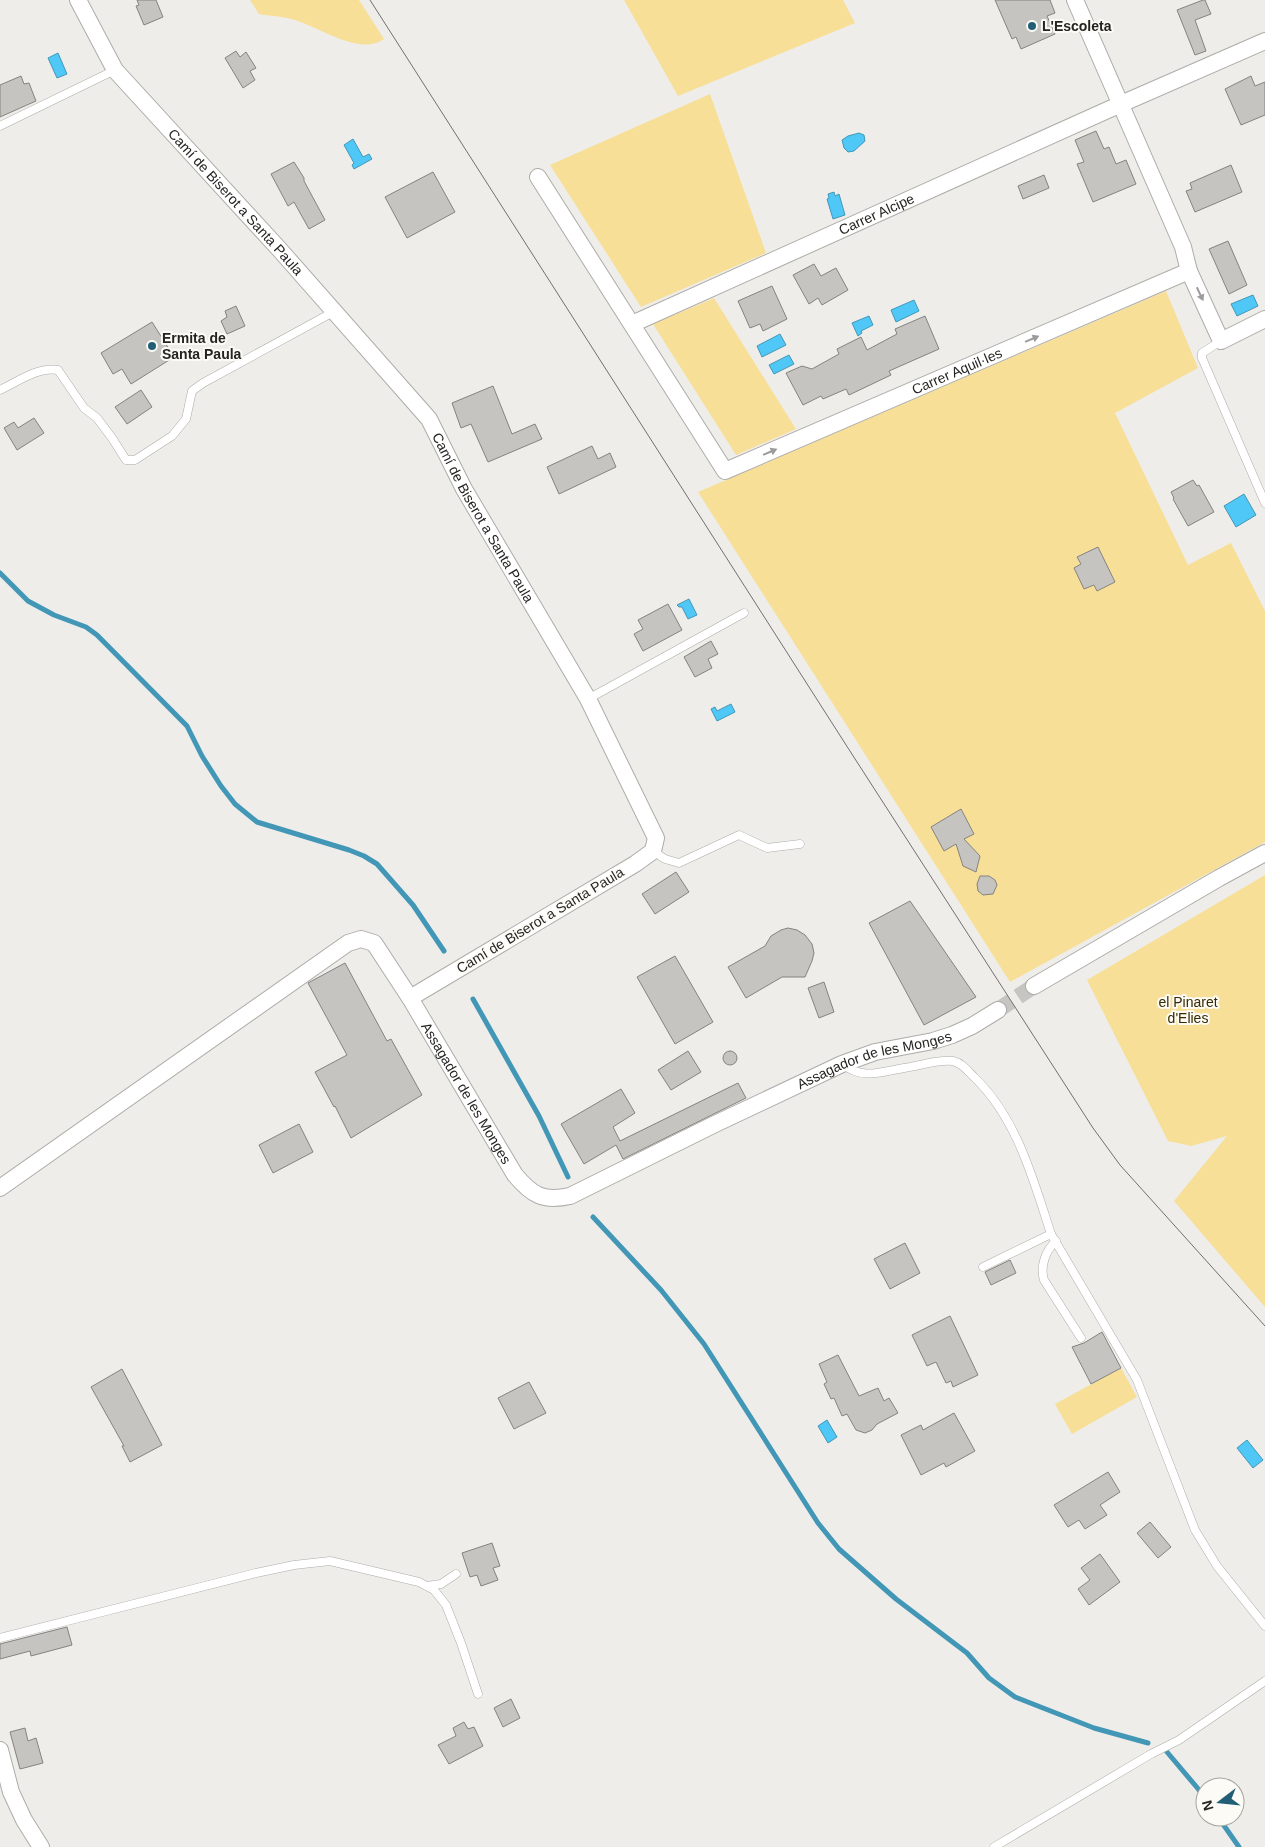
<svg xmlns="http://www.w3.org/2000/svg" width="1265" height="1847" font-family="Helvetica,sans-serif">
  <rect width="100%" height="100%" fill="#efede9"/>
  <g fill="#f7df98">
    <path d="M 250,0 L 359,0 L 384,39 C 358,57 317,25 291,19 C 281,16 270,16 259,14 Z"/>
    <polygon points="624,0 843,0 855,23 678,96"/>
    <polygon points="710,94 766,253 641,307 550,165"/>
    <polygon points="1166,291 1198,368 1115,413 1188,565 1231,543 1265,611 1265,842 1010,982 698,492"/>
    <polygon points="714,298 796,429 736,455 653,324"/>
    <polygon points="1265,875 1265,1307 1174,1201 1227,1136 1191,1146 1168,1141 1087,980"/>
    <polygon points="1121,1368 1137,1397 1072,1434 1055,1404"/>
  </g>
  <g fill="#4fc8f7" stroke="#4297b7">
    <polygon points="58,53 67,74 57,78 48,58"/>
    <polygon points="859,133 864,135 865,141 854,151 848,152 844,148 842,140 848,136"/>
    <polygon points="353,139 363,157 369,154 372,159 354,169 352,165 354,163 344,145"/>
    <polygon points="834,192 835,196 839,194 845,215 833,219 827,199 829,198 828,194"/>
    <polygon points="1253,295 1258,306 1237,316 1231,304"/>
    <polygon points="914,300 919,311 896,322 891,310"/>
    <polygon points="869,316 873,325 861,331 862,333 858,336 852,323"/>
    <polygon points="780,334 786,345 762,357 757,346"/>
    <polygon points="789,355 794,364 774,374 769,365"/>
    <polygon points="1244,494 1256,515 1236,527 1224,506"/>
    <polygon points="689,599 697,615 688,619 682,607 679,607 677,605"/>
    <polygon points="731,704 735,712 717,721 711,709 715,707 717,711"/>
    <polygon points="827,1420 837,1437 828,1443 818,1426"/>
    <polygon points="1247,1440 1263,1460 1253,1468 1237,1448"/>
  </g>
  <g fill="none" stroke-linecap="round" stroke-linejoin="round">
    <g stroke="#4297b7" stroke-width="5">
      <polyline points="0,573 28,601 54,615 86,627 97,635 187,726 202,756 221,786 235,804 257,822 349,850 364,856 377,864 413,905 444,951"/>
      <polyline points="473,999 539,1116 568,1177"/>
      <polyline points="593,1217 661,1290 704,1344 818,1523 839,1549 896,1599 967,1653 989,1678 1015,1697 1094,1728 1148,1743"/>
      <polyline points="1167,1752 1205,1797"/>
      <polyline points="1218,1817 1239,1847"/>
    </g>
  </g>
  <g fill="#c5c4c0" stroke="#84837f">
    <polygon points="137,0 156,0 163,17 144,25 136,6 139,5"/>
    <polygon points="995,0 1050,0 1055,13 1047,16 1055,34 1021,49 1016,37 1012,39"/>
    <polygon points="1203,0 1205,0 1211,14 1195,20 1206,51 1195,55 1177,10"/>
    <polygon points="236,51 240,57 246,52 256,68 250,71 255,80 243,88 225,58"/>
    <polygon points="21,76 24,84 29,83 36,101 0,117 0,85"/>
    <polygon points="1251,76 1255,86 1265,82 1265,115 1241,125 1225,89"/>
    <polygon points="1096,131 1104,149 1109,147 1116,164 1126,160 1136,184 1093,202 1077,164 1084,162 1075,140"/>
    <polygon points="294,162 304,178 304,181 325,220 309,229 294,202 288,206 271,174"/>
    <polygon points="1231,165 1242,192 1195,212 1186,191 1192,189 1190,183"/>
    <polygon points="433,172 455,212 407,238 385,197"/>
    <polygon points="1044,175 1049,188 1023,199 1018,186"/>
    <polygon points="1228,241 1247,285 1229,294 1209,249"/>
    <polygon points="814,264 821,276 836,268 848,290 822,305 818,298 809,304 793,275"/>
    <polygon points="772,286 787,319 763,331 760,324 750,328 738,301"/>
    <polygon points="236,306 245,326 227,334 221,321 227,317 225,311"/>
    <polygon points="925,316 939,349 889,371 891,375 849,395 846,389 823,399 821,396 803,405 786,373 802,366 812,369 839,354 837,349 861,337 867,350 897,334 895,329"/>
    <polygon points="152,322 174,357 131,384 122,369 113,374 101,353"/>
    <polygon points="493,386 512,434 535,424 542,439 488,462 471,424 461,428 452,403"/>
    <polygon points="141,390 152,407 127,424 115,407"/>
    <polygon points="34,418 44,433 17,450 4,428 14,422 18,428"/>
    <polygon points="592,446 598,459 610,453 616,467 559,494 547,467"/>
    <polygon points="1193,480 1197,486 1199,485 1214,512 1188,526 1173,499 1174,498 1171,492"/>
    <polygon points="1098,547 1115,582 1097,591 1094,585 1084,589 1074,568 1081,564 1077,557"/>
    <polygon points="668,604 682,630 643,651 634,634 643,629 638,620"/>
    <polygon points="711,641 718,654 708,659 712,668 695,677 684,657"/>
    <polygon points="961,809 974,834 964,839 980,856 976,872 963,866 956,844 944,851 931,827"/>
    <polygon points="676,872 689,892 655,914 642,894"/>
    <polygon points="980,876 989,876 995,880 997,885 993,894 983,895 978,891 977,884"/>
    <polygon points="910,901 976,997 924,1025 869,923"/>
    <polygon points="788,928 797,930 805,935 812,944 814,953 812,961 805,977 782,977 746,998 728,967 765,946 771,936 781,930"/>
    <polygon points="675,956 713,1022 675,1044 637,977"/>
    <polygon points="345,963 387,1041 391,1039 422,1095 351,1138 335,1106 334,1107 315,1072 347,1055 308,983"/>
    <polygon points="824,982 834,1012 819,1018 808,988"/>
    <circle cx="730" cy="1058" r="7"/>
    <polygon points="688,1051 701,1072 671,1090 658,1070"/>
    <polygon points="738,1083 746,1098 623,1159 616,1145 584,1164 561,1124 621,1089 635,1113 613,1127 620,1141"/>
    <polygon points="299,1124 313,1152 273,1173 259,1145"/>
    <polygon points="905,1243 920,1273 890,1289 874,1259"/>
    <polygon points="1010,1260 1016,1273 991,1285 985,1272"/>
    <polygon points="950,1316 978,1375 953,1387 951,1381 946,1383 936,1362 927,1366 912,1335"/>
    <polygon points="1102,1332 1121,1368 1091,1384 1072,1347 1084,1343"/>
    <polygon points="838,1355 859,1396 878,1388 884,1401 889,1398 898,1413 877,1424 872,1430 865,1433 856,1430 847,1414 842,1416 834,1398 831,1399 824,1384 827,1382 819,1364"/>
    <polygon points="122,1369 162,1445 130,1462 122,1446 124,1446 91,1387"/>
    <polygon points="529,1382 546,1413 514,1429 498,1398"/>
    <polygon points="954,1413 975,1451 946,1467 944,1463 921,1475 901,1435 921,1425 923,1430"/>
    <polygon points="1108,1472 1120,1492 1100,1505 1107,1515 1085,1529 1079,1520 1068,1527 1054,1505"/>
    <polygon points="1150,1522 1171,1547 1158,1558 1137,1533"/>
    <polygon points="492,1543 500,1566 493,1568 498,1580 481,1586 477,1575 470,1577 462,1553"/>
    <polygon points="1100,1554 1120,1582 1089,1605 1078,1589 1090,1580 1081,1568"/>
    <polygon points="67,1627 72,1645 31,1656 30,1651 0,1659 0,1644"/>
    <polygon points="511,1699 520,1718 503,1727 494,1708"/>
    <polygon points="464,1722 468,1729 474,1727 483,1746 449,1764 438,1745 456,1736 453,1728"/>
    <polygon points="25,1728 28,1741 36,1738 43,1763 20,1769 10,1732"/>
  </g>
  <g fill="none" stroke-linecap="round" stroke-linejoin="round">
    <polyline stroke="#c6c5c1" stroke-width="16" stroke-dasharray="16 8" stroke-linecap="butt" points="998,1010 1034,986"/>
    <defs>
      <g id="lane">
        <polyline points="0,126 115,70"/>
        <polyline points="1221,341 1202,353 1202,358 1265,503"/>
        <path d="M 0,390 C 17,382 39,366 58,370 L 84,408 L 97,418 L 112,438 L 126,460 L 135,460 L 172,436 L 186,419 L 192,391 L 203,383 L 335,311"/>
        <polyline points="588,699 744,613"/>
        <polyline points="653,851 665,859 679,863 739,835 767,848 800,844"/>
        <path d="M 842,1064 C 863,1080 880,1072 904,1068 C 919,1066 938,1059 953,1061 C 962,1063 968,1071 974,1077 C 1017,1118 1033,1179 1051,1234"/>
        <path d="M 1056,1241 C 1045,1251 1040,1267 1044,1280 L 1081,1338"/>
        <polyline points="983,1267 1051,1234 1137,1380 1195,1530 1217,1566 1265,1626"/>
        <polyline points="427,1586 441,1584 456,1574"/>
        <polyline points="0,1638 256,1573 294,1565 330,1561 419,1582 434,1590 446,1605 461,1643 478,1694"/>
        <polyline points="994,1847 1151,1754 1179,1740 1265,1681"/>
      </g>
      <g id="street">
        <path id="s1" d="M 78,0 L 115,70 L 280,250 L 429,419 L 464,489 L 588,699 L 656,838 L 653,851 L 635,864 L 410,998"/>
        <polyline points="1075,0 1183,247 1189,271"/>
        <path id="s2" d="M 538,177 L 725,471 L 1189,271 L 1221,341 L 1265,319"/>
        <path id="s3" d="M 632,324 L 1121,104 L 1265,41"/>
        <polyline points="1034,986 1219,878 1265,853"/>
        <path id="s4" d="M 0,1188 L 348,943 L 361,939 L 374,943 L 410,998 L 515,1175 C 532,1195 543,1202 570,1196 L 715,1124 L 842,1064 L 875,1052 L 933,1041 L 952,1035 L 972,1026 L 998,1010"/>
        <polyline points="0,1750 11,1792 24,1820 41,1847"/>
      </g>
    </defs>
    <use href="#lane" stroke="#adaca8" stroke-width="9"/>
    <use href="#street" stroke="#adaca8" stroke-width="18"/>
    <use href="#lane" stroke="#fff" stroke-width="8"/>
    <use href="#street" stroke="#fff" stroke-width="16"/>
    <polyline stroke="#71706e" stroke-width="1" points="370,0 848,748 1093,1128 1120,1165 1265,1326"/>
  </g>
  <defs><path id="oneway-solid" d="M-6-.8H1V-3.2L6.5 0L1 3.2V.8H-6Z" transform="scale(1.25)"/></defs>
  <g fill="#9c9c9c">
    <use href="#oneway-solid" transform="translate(1200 294) rotate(65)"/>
    <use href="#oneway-solid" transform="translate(1032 339) rotate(-23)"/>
    <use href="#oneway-solid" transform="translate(770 452) rotate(-23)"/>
  </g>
  <g fill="#225f76" stroke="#fcfbf6" stroke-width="2">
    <circle cx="1032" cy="26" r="5"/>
    <circle cx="152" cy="346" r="5"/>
  </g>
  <g text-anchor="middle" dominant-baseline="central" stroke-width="4" stroke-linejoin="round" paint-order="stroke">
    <g font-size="14" font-weight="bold" fill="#242422" stroke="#fcfbf6" text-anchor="start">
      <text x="1042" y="26">L'Escoleta</text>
      <text x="162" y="338">Ermita de<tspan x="162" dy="16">Santa Paula</tspan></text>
    </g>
    <g font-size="14" fill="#242422" stroke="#fcfbf6">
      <text stroke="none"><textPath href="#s1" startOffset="258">Camí de Biserot a Santa Paula</textPath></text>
      <text stroke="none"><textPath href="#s3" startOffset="268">Carrer Alcipe</textPath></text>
      <text stroke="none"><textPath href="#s2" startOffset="601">Carrer Aquil·les</textPath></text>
      <text stroke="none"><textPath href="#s1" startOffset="661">Camí de Biserot a Santa Paula</textPath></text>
      <text transform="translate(540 920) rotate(-31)">Camí de Biserot a Santa Paula</text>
      <text stroke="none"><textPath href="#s4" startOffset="1122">Assagador de les Monges</textPath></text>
      <text stroke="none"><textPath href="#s4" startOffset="629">Assagador de les Monges</textPath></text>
    </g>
    <g font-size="14" fill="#372a00" stroke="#fcfbf6">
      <text x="1188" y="1002">el Pinaret<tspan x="1188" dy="16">d'Elies</tspan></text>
    </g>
  </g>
  <g transform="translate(1220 1802) rotate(254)"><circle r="24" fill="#fcfbf6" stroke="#a6a5a1"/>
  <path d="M0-4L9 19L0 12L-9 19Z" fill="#225f76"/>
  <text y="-8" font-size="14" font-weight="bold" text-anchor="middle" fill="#242422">N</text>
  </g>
</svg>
